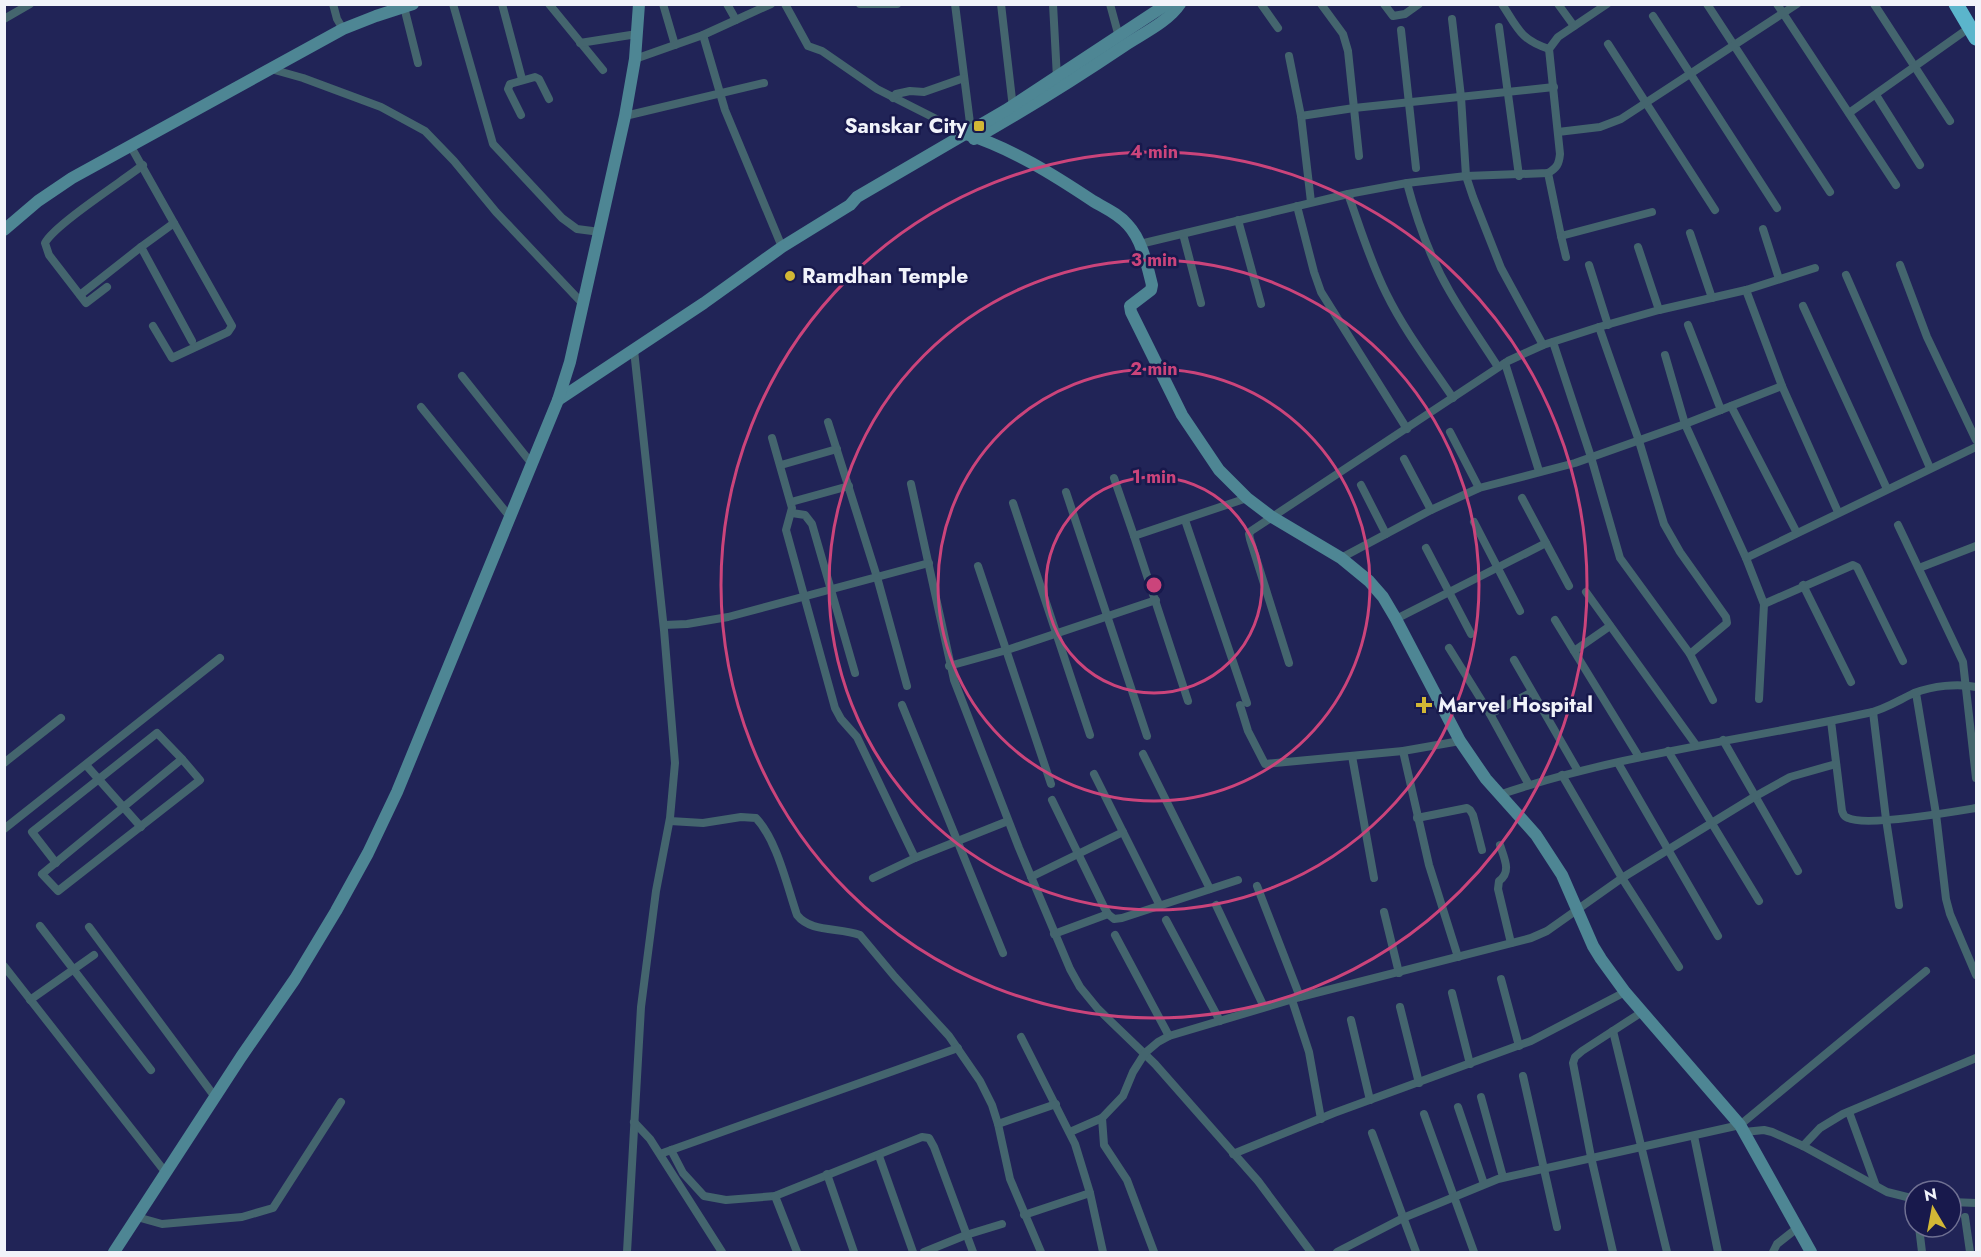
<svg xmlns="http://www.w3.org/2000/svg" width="1981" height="1257" font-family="Jost,sans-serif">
  <rect width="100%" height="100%" fill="#212457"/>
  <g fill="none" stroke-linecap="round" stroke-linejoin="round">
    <g stroke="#44656e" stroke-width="8">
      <polyline points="333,4 337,19 343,29"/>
      <polyline points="453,4 493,144 562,218 577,229 600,232"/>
      <polyline points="502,4 522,79"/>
      <polyline points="549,4 603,70"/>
      <polyline points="663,4 675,45"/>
      <polyline points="727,4 736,20"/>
      <polyline points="785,4 808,46 822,51 877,89 966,134"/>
      <polyline points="860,4 897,4"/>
      <polyline points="955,4 971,131"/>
      <polyline points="1001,4 1013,108"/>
      <polyline points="1053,4 1057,78"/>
      <polyline points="1110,4 1119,37"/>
      <polyline points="1261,4 1278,28"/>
      <polyline points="1321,4 1343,34 1348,51 1359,156"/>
      <polyline points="1384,4 1393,16 1405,14 1419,4"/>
      <path d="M 1502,4 C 1518,29 1521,40 1549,49"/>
      <polyline points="1558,4 1574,26"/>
      <polyline points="1707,4 1830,192"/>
      <polyline points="1777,4 1896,185"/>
      <polyline points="1874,4 1950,121"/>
      <polyline points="404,7 418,63"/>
      <polyline points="1653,16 1777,208"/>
      <polyline points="4,19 30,4"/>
      <polyline points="1452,19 1461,97 1466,176 1473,197 1501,268 1543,345"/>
      <polyline points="1499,27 1519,176"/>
      <polyline points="1401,30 1416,168"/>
      <polyline points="703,35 725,110 782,247"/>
      <polyline points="580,43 637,34"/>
      <polyline points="1608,44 1715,210"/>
      <polyline points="1289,56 1301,116 1311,202"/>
      <polyline points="635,59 703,35 771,4"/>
      <polyline points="271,69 303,78 381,107 425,131 454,161 496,212 584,305"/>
      <polyline points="1876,95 1920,165"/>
      <polyline points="893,98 896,94 910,91 924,92 964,78"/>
      <polyline points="1849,113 1969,28"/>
      <polyline points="521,115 508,89 510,84 535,77 539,79 549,99"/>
      <polyline points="625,116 764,83"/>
      <polyline points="1301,116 1354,108 1554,87"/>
      <polyline points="1558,132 1600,127 1621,119 1797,4"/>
      <polyline points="130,145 232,326 228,332 172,358 153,326"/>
      <polyline points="1548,173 1561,236 1652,212"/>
      <path d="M 1407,183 C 1417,221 1430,258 1450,292 C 1465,318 1482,342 1498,367"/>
      <path d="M 1348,194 C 1360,227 1370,261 1386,293 C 1404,330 1430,364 1453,398"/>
      <polyline points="1297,206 1314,272 1321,292 1407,429"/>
      <polyline points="1238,220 1261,304"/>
      <polyline points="174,223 141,247 192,341"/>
      <polyline points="1763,229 1779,279"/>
      <polyline points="1690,233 1712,298"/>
      <polyline points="1183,234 1201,303"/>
      <polyline points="1561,236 1566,257"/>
      <path d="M 1140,244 L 1348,194 L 1407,183 L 1466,176 L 1548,173 C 1557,168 1559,164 1560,154 L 1549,49 L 1558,37 L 1607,4"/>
      <polyline points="1638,247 1659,310"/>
      <polyline points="1589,265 1608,325"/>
      <polyline points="1900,265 1927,337 1976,440"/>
      <polyline points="1846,275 1930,468"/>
      <path d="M 107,287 L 86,303 L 49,255 L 45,243 C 54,225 124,180 143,165"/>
      <polyline points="1746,290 1782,386 1838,512"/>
      <polyline points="80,295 141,247"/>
      <polyline points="1803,306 1887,489"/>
      <polyline points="1688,325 1721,410"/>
      <polyline points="1599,327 1639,441 1664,524 1680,552 1726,617 1727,623 1690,654"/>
      <polyline points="1553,342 1591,457 1620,558 1690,654 1713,700"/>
      <polyline points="1665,355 1685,424 1746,558 1764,604 1759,699"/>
      <polyline points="1505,363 1539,471"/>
      <polyline points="462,376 532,464"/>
      <polyline points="1731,406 1797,533"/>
      <polyline points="421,407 510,517"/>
      <polyline points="828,422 877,577 907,686"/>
      <polyline points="1450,432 1479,488"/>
      <polyline points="772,438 792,508 786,530 835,708 841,719 857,737 915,858"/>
      <polyline points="1404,459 1431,510"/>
      <polyline points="781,465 837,449"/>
      <polyline points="1114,478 1134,536"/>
      <polyline points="911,484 954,680 1019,848 1070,969 1080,987 1098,1009 1155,1064 1258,1181 1311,1252"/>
      <polyline points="1361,485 1386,534"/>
      <polyline points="1066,492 1147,736"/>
      <polyline points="1522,498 1569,586"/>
      <polyline points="791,502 849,486"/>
      <polyline points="1013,503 1090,735"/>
      <polyline points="792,513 805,515 812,524 855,673"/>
      <polyline points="1185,520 1247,703"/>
      <polyline points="1474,522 1520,611"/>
      <polyline points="1898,525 1963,662 1976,778"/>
      <polyline points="1426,548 1471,634"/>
      <polyline points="1341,558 1431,510 1479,488 1575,463 1685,424 1782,386"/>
      <polyline points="1746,558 1976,447"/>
      <polyline points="978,566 1051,784"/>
      <polyline points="1919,568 1976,546"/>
      <polyline points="1803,585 1851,682"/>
      <polyline points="1586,592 1696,745"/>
      <polyline points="1764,604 1853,565 1857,567 1903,661"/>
      <polyline points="1396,619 1546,543"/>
      <polyline points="1555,620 1639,757"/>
      <polyline points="664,625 687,624 728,617 929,563"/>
      <polyline points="1449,648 1490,714 1532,692"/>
      <polyline points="1574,651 1610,626"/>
      <polyline points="1514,660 1578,771"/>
      <polyline points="1289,663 1250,539 1249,534 1251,531 1508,361 1543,345 1599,327 1659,310 1746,290 1815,268"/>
      <polyline points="949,666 1007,650 1156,600"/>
      <polyline points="1916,693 1936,814 1946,899 1950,914 1976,975"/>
      <polyline points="1188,701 1134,536 1247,498"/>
      <polyline points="902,705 1003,953"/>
      <polyline points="1240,705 1248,731 1265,764 1403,751 1460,741"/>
      <polyline points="1873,712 1886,819 1899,905"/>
      <polyline points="1490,714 1529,785"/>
      <path d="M 1831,721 L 1842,811 C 1844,815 1843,816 1848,818 C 1866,827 1952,812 1976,808"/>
      <polyline points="1723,740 1798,871"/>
      <polyline points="1403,751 1429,865 1458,957"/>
      <polyline points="1668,751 1759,901"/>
      <polyline points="1143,754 1210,889"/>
      <polyline points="1352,756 1374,878"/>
      <polygon points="182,759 200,780 58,891 42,874"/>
      <polyline points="4,763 61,718"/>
      <polyline points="1618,763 1718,936"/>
      <polyline points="86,765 141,827"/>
      <polyline points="1094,774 1160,906"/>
      <polyline points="1562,775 1622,878 1679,967"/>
      <path d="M 1499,795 C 1619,754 1745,740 1868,713 C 1884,710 1899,700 1914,693 C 1933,686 1957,683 1976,687"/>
      <polyline points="1052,800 1104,907 1108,914 1114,919 1122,918 1238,880"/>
      <polyline points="1417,818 1467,808 1470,810 1473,815 1482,850"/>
      <path d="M 670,821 L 703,823 L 741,817 L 756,818 C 777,840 787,886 797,915 C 811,933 839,927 860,935 L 895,977 L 949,1036 L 980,1081 L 992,1105 L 998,1124 L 1010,1179 L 1041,1252"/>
      <polyline points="4,829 220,658"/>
      <path d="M 1500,845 C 1504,858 1512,872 1499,881 L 1498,889 L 1511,943"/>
      <polyline points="56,863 32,832 157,733 182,759"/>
      <polyline points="1031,877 1123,832"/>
      <polyline points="873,878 915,858 1008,821"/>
      <polyline points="1257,886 1300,997"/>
      <polyline points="1216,905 1264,1007"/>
      <polyline points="1384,912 1399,973"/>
      <polyline points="1166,920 1220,1021"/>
      <polyline points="40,926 151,1070"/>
      <polyline points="89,927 215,1097"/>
      <polyline points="1054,934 1108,914"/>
      <polyline points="1115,935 1169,1036"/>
      <polyline points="4,966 166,1173"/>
      <polyline points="1501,979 1519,1046"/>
      <polyline points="1452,993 1470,1064"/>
      <polyline points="30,1000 94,955"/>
      <polyline points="1292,1000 1309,1052 1321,1119"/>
      <polyline points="1400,1007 1419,1083"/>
      <polyline points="1351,1020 1370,1100"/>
      <polyline points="1613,1031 1667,1252"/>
      <polyline points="1021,1037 1075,1144 1090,1193 1103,1252"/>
      <polyline points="1523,1076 1557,1227"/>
      <polyline points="1481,1097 1503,1177"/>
      <polyline points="1458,1107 1484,1184"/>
      <polyline points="1849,1112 1876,1186"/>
      <polyline points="1424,1114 1474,1252"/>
      <polyline points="634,1122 650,1139 722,1252"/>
      <polyline points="998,1124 1056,1104"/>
      <polyline points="1070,1132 1102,1118"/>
      <polyline points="1744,1132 1764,1130 1772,1132 1803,1146 1887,1192 1915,1199"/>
      <polyline points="1372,1133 1416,1252"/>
      <polyline points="1694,1136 1718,1252"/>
      <polyline points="1803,1146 1820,1128 1843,1114 1976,1058"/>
      <polyline points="671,1150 683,1173 704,1196 726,1200 775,1196 922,1137 929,1138 934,1147 973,1252"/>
      <polyline points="660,1154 958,1048"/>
      <polyline points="1233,1154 1334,1113 1531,1041 1625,992"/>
      <polyline points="879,1156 913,1252"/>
      <polyline points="827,1174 854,1252"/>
      <polyline points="775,1196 797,1252"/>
      <polyline points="1951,1202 1976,1203"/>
      <polyline points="1024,1215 1090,1193"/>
      <polyline points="137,1217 162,1224 242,1217 273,1208 341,1102"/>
      <polyline points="1965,1217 1970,1252"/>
      <polyline points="1919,1227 1922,1252"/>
      <polyline points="627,1252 641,1007 656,891 670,818 675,763 664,630 634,350"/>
      <polyline points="924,1252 966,1235 1002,1224"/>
      <polyline points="1154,1252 1127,1180 1104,1145 1102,1118 1123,1096 1133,1072 1145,1053 1158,1042 1169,1036 1300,997 1531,938 1547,931 1622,878 1754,797 1790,777 1836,764"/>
      <polyline points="1337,1252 1403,1218 1498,1179 1740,1125 1926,971"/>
      <polyline points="1613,1252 1591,1157 1573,1063 1575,1057 1582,1051 1642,1012"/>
      <polyline points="1773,1252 1777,1244 1796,1229"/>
    </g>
    <g stroke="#4e8694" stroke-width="12">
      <path d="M 966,134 C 1011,148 1054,175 1093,201 C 1105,208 1119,214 1128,225 C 1142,240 1147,265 1152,285 L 1151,290 L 1130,306 L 1131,312 L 1182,415 L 1219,470 L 1247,498 L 1272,517 L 1341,558 L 1369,581 L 1383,597 L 1396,619 L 1460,741 L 1486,779 L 1536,835 L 1562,875 L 1593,946 L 1601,959 L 1625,992 L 1740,1125 L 1811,1252"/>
      <path d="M 974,139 C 1025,110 1075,79 1124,46 C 1142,34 1168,22 1180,4"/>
      <polyline points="4,230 38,201 72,178 343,29 376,16 413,4"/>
      <polyline points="558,400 704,303 782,247 850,205 857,197 1006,110 1167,4"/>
      <polyline points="114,1252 241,1057 295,979 336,911 368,853 397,792 558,400 570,362 625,116 635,59 639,4"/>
    </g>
    <polyline stroke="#5bb5cc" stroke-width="15" points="1956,4 1976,38"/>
  </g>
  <g fill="none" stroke="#cb447b" stroke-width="3">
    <circle cx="1154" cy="585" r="108"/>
    <circle cx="1154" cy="585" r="216"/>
    <circle cx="1154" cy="585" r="325"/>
    <circle cx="1154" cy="585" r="433"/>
  </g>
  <g fill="#d2b735" stroke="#18194c" stroke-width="2">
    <rect x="973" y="120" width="12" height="12" rx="3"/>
    <circle cx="790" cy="276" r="6"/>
    <path d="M1421 696h6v6h6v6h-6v6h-6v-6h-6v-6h6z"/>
  </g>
  <g text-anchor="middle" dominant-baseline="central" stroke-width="5" stroke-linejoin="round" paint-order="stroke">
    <g font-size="21" font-weight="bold" fill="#f1f3fa" stroke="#18194c" text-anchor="start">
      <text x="967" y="126" text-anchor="end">Sanskar City</text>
      <text x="802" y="276">Ramdhan Temple</text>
      <text x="1438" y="705">Marvel Hospital</text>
    </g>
  </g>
  <circle cx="1154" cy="585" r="9" fill="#cb447b" stroke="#18194c" stroke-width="3"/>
  <g font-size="18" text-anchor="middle" font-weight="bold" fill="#cb447b" stroke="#18194c" stroke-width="5" stroke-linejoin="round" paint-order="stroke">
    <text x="1154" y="158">4 min</text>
    <text x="1154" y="266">3 min</text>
    <text x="1154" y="375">2 min</text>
    <text x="1154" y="483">1 min</text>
  </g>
  <rect width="1981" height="1257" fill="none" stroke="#f1f3fa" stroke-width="12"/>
  <g transform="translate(1933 1209) rotate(350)"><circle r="28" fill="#18194c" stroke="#6f7092" stroke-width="1.5"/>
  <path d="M0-4.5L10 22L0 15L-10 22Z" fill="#d2b735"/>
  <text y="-9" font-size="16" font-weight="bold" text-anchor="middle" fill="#f1f3fa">N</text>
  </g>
</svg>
